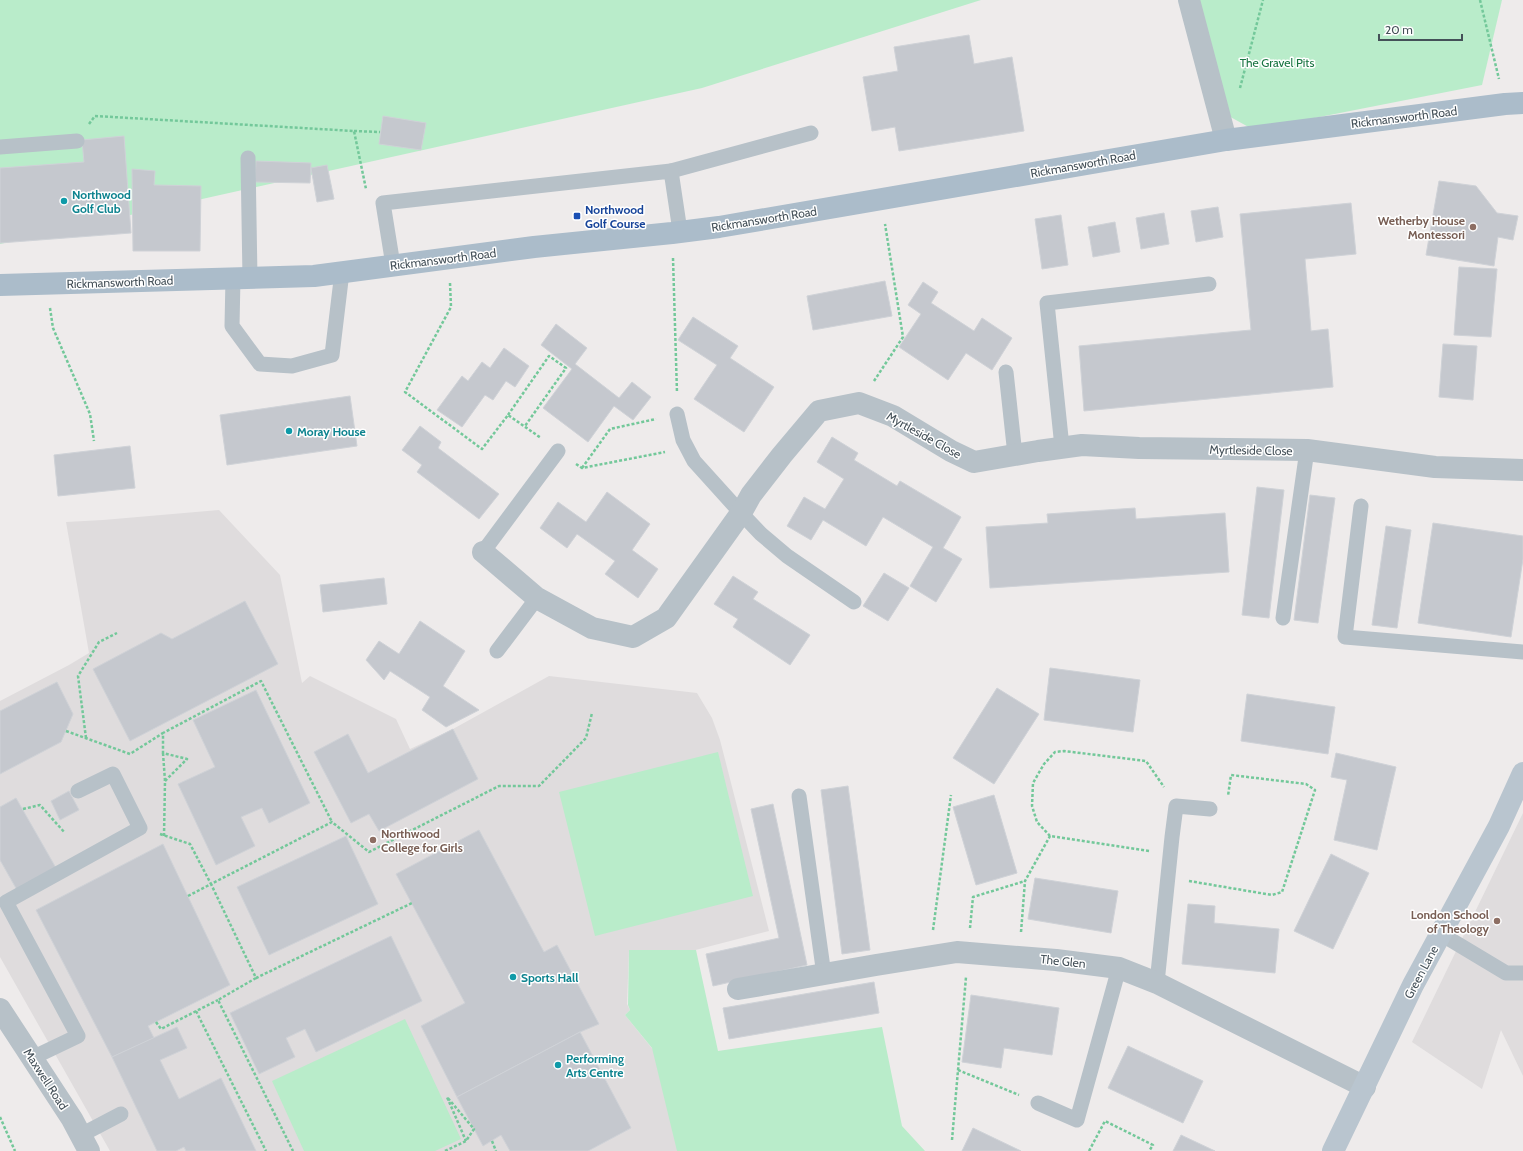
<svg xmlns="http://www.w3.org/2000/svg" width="1523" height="1151" font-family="Cabin,sans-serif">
  <rect width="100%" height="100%" fill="#eeebeb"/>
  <g fill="#dfdcdd">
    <polygon points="219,510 280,575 302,683 310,676 396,719 410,749 453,729 549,676 697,693 712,718 720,740 769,931 676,955 629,950 627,1004 630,1010 625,1015 701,1109 725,1151 110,1151 0,957 0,701 69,665 89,653 66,522 103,520"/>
    <polygon points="1523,813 1523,1076 1501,1030 1482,1089 1412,1042"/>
  </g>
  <g fill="#b9ecca">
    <polygon points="0,0 981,0 702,88 0,244"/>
    <polygon points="1196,0 1502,0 1482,85 1254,130 1225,114"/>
    <polygon points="718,752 753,896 595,936 559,792"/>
    <polygon points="629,950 696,950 718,1051 882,1027 902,1126 925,1151 677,1151 652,1048 625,1015 630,1010 628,1005"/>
    <polygon points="405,1019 461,1139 435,1151 304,1151 272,1081"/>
  </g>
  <g fill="#c5c8ce" stroke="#cfd2d7">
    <polygon points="969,35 974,64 1012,57 1024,131 899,151 895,127 872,131 863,77 898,71 894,47"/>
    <polygon points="383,116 426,123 421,150 379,144"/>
    <polygon points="124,136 131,233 0,243 0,168 84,162 82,140"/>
    <polygon points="256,161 311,163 310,183 255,182"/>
    <polygon points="327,165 334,199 317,202 311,168"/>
    <polygon points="132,169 155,171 154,185 201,186 200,251 133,251"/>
    <polygon points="1439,181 1476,186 1497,213 1518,216 1513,240 1498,237 1494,266 1426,255"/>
    <polygon points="1351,203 1356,254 1305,259 1311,331 1328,329 1333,387 1084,411 1079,346 1251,330 1240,214"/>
    <polygon points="1218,207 1223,237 1196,242 1191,211"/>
    <polygon points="1164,213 1169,244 1141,249 1136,218"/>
    <polygon points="1061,215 1068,265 1042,269 1035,219"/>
    <polygon points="1115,222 1120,252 1093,257 1088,227"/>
    <polygon points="1459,267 1497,269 1491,337 1454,335"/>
    <polygon points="885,281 892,316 813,330 807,296"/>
    <polygon points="923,282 938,292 931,303 974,331 982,318 1012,338 992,370 966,353 948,380 899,347 921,314 908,305"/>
    <polygon points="693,317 738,346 730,358 774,387 744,432 694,399 717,365 678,340"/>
    <polygon points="556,324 587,348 575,364 619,398 632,382 651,397 633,420 614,406 588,442 543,408 572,369 541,345"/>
    <polygon points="1443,344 1477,346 1473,400 1439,397"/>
    <polygon points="504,348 529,366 515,387 506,381 493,400 485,395 462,427 437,410 462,376 468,381 482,362 490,368"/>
    <polygon points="350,396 357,446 227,465 220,415"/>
    <polygon points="420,426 441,442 438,448 499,494 479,519 417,472 422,465 402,450"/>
    <polygon points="832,437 858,453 854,460 897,486 900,481 961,517 943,548 962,559 936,602 910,586 933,547 883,517 866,546 823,520 811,540 787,526 804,497 825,509 844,479 817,462"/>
    <polygon points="130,446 135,488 58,496 54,455"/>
    <polygon points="1257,487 1284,490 1269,618 1242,615"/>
    <polygon points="607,492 650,524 632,550 658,569 638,598 605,574 615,561 577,534 567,548 540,528 558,502 586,522"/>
    <polygon points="1310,495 1335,498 1318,623 1294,620"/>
    <polygon points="1135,508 1136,519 1225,513 1229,572 990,588 986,527 1048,523 1047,514"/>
    <polygon points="1433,523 1523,536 1523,559 1511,637 1418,623"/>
    <polygon points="1386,526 1411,530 1397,628 1372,625"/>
    <polygon points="884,573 909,588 888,621 863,606"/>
    <polygon points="733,576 758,592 753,599 810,635 790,665 733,627 738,619 714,604"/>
    <polygon points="384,578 387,604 323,612 320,585"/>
    <polygon points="245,601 278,664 130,741 93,669 161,633 172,639"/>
    <polygon points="420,621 465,651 443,686 479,710 446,727 422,710 430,697 390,671 384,680 366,660 379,641 399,654"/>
    <polygon points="1050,668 1140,680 1133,732 1044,720"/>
    <polygon points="57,682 73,714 61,742 0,774 0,711"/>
    <polygon points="997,688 1039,714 994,784 953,758"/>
    <polygon points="256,690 310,803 269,823 262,808 241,817 255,846 216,865 178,784 215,767 193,720"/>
    <polygon points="1247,694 1335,707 1328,754 1241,741"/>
    <polygon points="453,729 478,779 379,831 369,814 351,823 314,752 348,734 368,773"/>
    <polygon points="1336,753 1396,767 1377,850 1334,840 1347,780 1331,777"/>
    <polygon points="848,786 870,950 842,954 821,790"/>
    <polygon points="69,791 79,810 60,820 51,801"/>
    <polygon points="994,795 1017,873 976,885 953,807"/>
    <polygon points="16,798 56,868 17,890 0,860 0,807"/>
    <polygon points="773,804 807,965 713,986 706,954 779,938 751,809"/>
    <polygon points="479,830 544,952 557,945 599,1024 580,1032 457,1097 421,1026 465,1003 396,874"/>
    <polygon points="346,836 378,904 269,955 237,887"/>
    <polygon points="163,844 230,985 148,1026 154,1038 112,1057 36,910"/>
    <polygon points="1331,854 1369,873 1333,949 1294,931"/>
    <polygon points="1035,878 1118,891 1111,933 1028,919"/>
    <polygon points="1188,904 1215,906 1214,923 1279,929 1275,973 1182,964"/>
    <polygon points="391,936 422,1001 316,1052 305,1029 286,1038 295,1057 259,1074 230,1013"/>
    <polygon points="874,982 879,1013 729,1039 723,1008"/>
    <polygon points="971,995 1059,1008 1052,1055 1004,1048 1001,1068 962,1062"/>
    <polygon points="177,1027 187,1048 160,1060 179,1099 221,1078 256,1151 186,1151 184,1147 176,1151 157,1151 112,1057"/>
    <polygon points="580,1032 631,1128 588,1151 510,1151 501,1135 483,1146 457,1097"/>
    <polygon points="1128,1046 1203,1081 1183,1123 1108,1088"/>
    <polygon points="973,1128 1021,1151 962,1151"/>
    <polygon points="1181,1135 1215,1151 1173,1151"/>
  </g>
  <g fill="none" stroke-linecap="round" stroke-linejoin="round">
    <g stroke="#73c89a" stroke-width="2.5" stroke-dasharray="3 2" stroke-linecap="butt">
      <polyline points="1480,0 1499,79"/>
      <polyline points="1240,88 1263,0"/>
      <polyline points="89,124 95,116 354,131 366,189"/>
      <polyline points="354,131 380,132"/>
      <polyline points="673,258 677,393"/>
      <polyline points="450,283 451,307 405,392 482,449 508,415 541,438"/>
      <polyline points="50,308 53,328 90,414 94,441"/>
      <polyline points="874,381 903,337 885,224"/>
      <polyline points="508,415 549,356 566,368 525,426"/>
      <polyline points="576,464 582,468 665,452"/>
      <polyline points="582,468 610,429 656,419"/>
      <polyline points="66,731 130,754 163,733"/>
      <polyline points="86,738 78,676 99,642 117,633"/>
      <polyline points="163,753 165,781"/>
      <polyline points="23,809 40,805 65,833"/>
      <polyline points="160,834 190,844 211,884 332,822 369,852 499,786 539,786 586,738 592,713"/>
      <polyline points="164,836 165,781 187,759 163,753 163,733 261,681 332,822"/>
      <polyline points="1149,851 1050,836 1037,822 1032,806 1033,783 1044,764 1055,752 1064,751 1146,761 1164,787"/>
      <polyline points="1189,881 1272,895 1282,892 1315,790 1306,784 1231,775 1228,796"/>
      <polyline points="188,896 211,884 256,978 412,903"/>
      <polyline points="970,928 973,897 1025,881"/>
      <polyline points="933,930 951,795"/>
      <polyline points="1021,932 1025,881 1050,836"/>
      <polyline points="256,978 218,1000 293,1151"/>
      <polyline points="196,1011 266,1151"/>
      <polyline points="156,1022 161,1029 218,1000"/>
      <polyline points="958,1070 1019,1095"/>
      <polyline points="0,1117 15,1151"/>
      <polyline points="952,1140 966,977"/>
      <polyline points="492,1141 496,1151"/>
      <polyline points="445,1151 466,1141 474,1129 447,1097 466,1141"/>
      <polyline points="1089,1151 1105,1121 1153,1145 1149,1151"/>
    </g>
    <g stroke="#b7c1c8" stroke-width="15">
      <polyline points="0,147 77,141"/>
      <polyline points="248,158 250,278"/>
      <polyline points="671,171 811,133"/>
      <polyline points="393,265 383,203 671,171 680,231"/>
      <polyline points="233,278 232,326 260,364 292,366 332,355 342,272"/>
      <polyline points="1006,372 1015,455"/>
      <polyline points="677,414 683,440 694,461 741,513 761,534 787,556 854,602"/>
      <polyline points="1062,447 1047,303 1209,284"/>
      <polyline points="1361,506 1345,637 1523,652"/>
      <polyline points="483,552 558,451"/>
      <polyline points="1283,618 1307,450"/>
      <polyline points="497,651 537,598"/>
      <polyline points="799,796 824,975"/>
      <polyline points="1441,934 1506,973 1523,973"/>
      <polyline points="1157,983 1172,837 1176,806 1210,809"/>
      <polyline points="32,1058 78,1036 6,902 140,828 113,774 78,791"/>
      <polyline points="1038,1103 1077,1120 1119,968"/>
      <polyline points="81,1135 121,1114"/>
    </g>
    <g stroke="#b7c1c8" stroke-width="22">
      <polyline points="1189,0 1226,140"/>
      <polyline points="483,552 537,598 592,628 633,637 666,618 741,513 751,495 782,455 819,411 859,403 893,416 951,451 974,462 1038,451 1082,445 1139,448 1307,450 1435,467 1523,470"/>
      <polyline points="738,989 876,965 957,952 1056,960 1119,968 1157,983 1365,1087"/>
      <polyline points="0,1009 72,1119 89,1151"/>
    </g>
    <polyline stroke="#b9c5cf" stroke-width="22" points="1333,1151 1413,985 1499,826 1523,773"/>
    <polyline stroke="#abbcca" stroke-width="22" points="0,285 314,276 534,247 672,233 719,227 1226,140 1505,104 1523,103"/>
  </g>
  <g fill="#0f9aa8" stroke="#fff" stroke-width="1.5">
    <circle cx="64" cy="201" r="4"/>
    <circle cx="289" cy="431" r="4"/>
    <circle cx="513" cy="977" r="4"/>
    <circle cx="558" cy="1065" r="4"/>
  </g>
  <rect fill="#1a4fb4" stroke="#fff" stroke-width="1.5" x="573" y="212" width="8" height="8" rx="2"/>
  <g fill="#8d6e63" stroke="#fff" stroke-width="1.5">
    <circle cx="1473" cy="227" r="4"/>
    <circle cx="373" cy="840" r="4"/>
    <circle cx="1497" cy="921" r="4"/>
  </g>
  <g text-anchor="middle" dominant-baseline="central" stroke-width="3" stroke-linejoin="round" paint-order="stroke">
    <g font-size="12" fill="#197542" stroke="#fff">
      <text x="1277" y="62">The Gravel Pits</text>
    </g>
    <g font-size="12" fill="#445058" stroke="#fff">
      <text transform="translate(1404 117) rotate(-7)">Rickmansworth Road</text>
      <text transform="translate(1083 164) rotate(-10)">Rickmansworth Road</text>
      <text transform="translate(764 219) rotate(-9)">Rickmansworth Road</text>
      <text transform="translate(443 259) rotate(-7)">Rickmansworth Road</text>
      <text transform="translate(120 282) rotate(-2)">Rickmansworth Road</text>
      <text transform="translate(924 435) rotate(29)">Myrtleside Close</text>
      <text transform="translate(1251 450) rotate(1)">Myrtleside Close</text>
      <text transform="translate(1063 961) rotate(6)">The Glen</text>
      <text transform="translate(1421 972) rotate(-62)">Green Lane</text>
      <text transform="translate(46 1079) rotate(57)">Maxwell Road</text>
    </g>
    <g font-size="12" font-weight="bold" fill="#0d838f" stroke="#fff" text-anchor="start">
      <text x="72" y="194">Northwood<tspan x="72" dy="14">Golf Club</tspan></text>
      <text x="297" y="431">Moray House</text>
      <text x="521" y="977">Sports Hall</text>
      <text x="566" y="1058">Performing<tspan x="566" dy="14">Arts Centre</tspan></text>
    </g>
    <g font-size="12" font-weight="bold" fill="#164399" stroke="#fff" text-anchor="start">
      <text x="585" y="209">Northwood<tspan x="585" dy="14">Golf Course</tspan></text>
    </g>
    <g font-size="12" font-weight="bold" fill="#785e54" stroke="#fff" text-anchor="end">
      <text x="1465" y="220">Wetherby House<tspan x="1465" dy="14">Montessori</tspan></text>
      <text x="381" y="833" text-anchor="start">Northwood<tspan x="381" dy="14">College for Girls</tspan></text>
      <text x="1489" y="914">London School<tspan x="1489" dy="14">of Theology</tspan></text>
    </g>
  </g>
  <path d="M1379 34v6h83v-6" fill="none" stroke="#445058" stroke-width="2"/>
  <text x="1385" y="34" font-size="12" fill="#445058" stroke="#ffffff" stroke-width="3" paint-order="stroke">20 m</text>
</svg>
